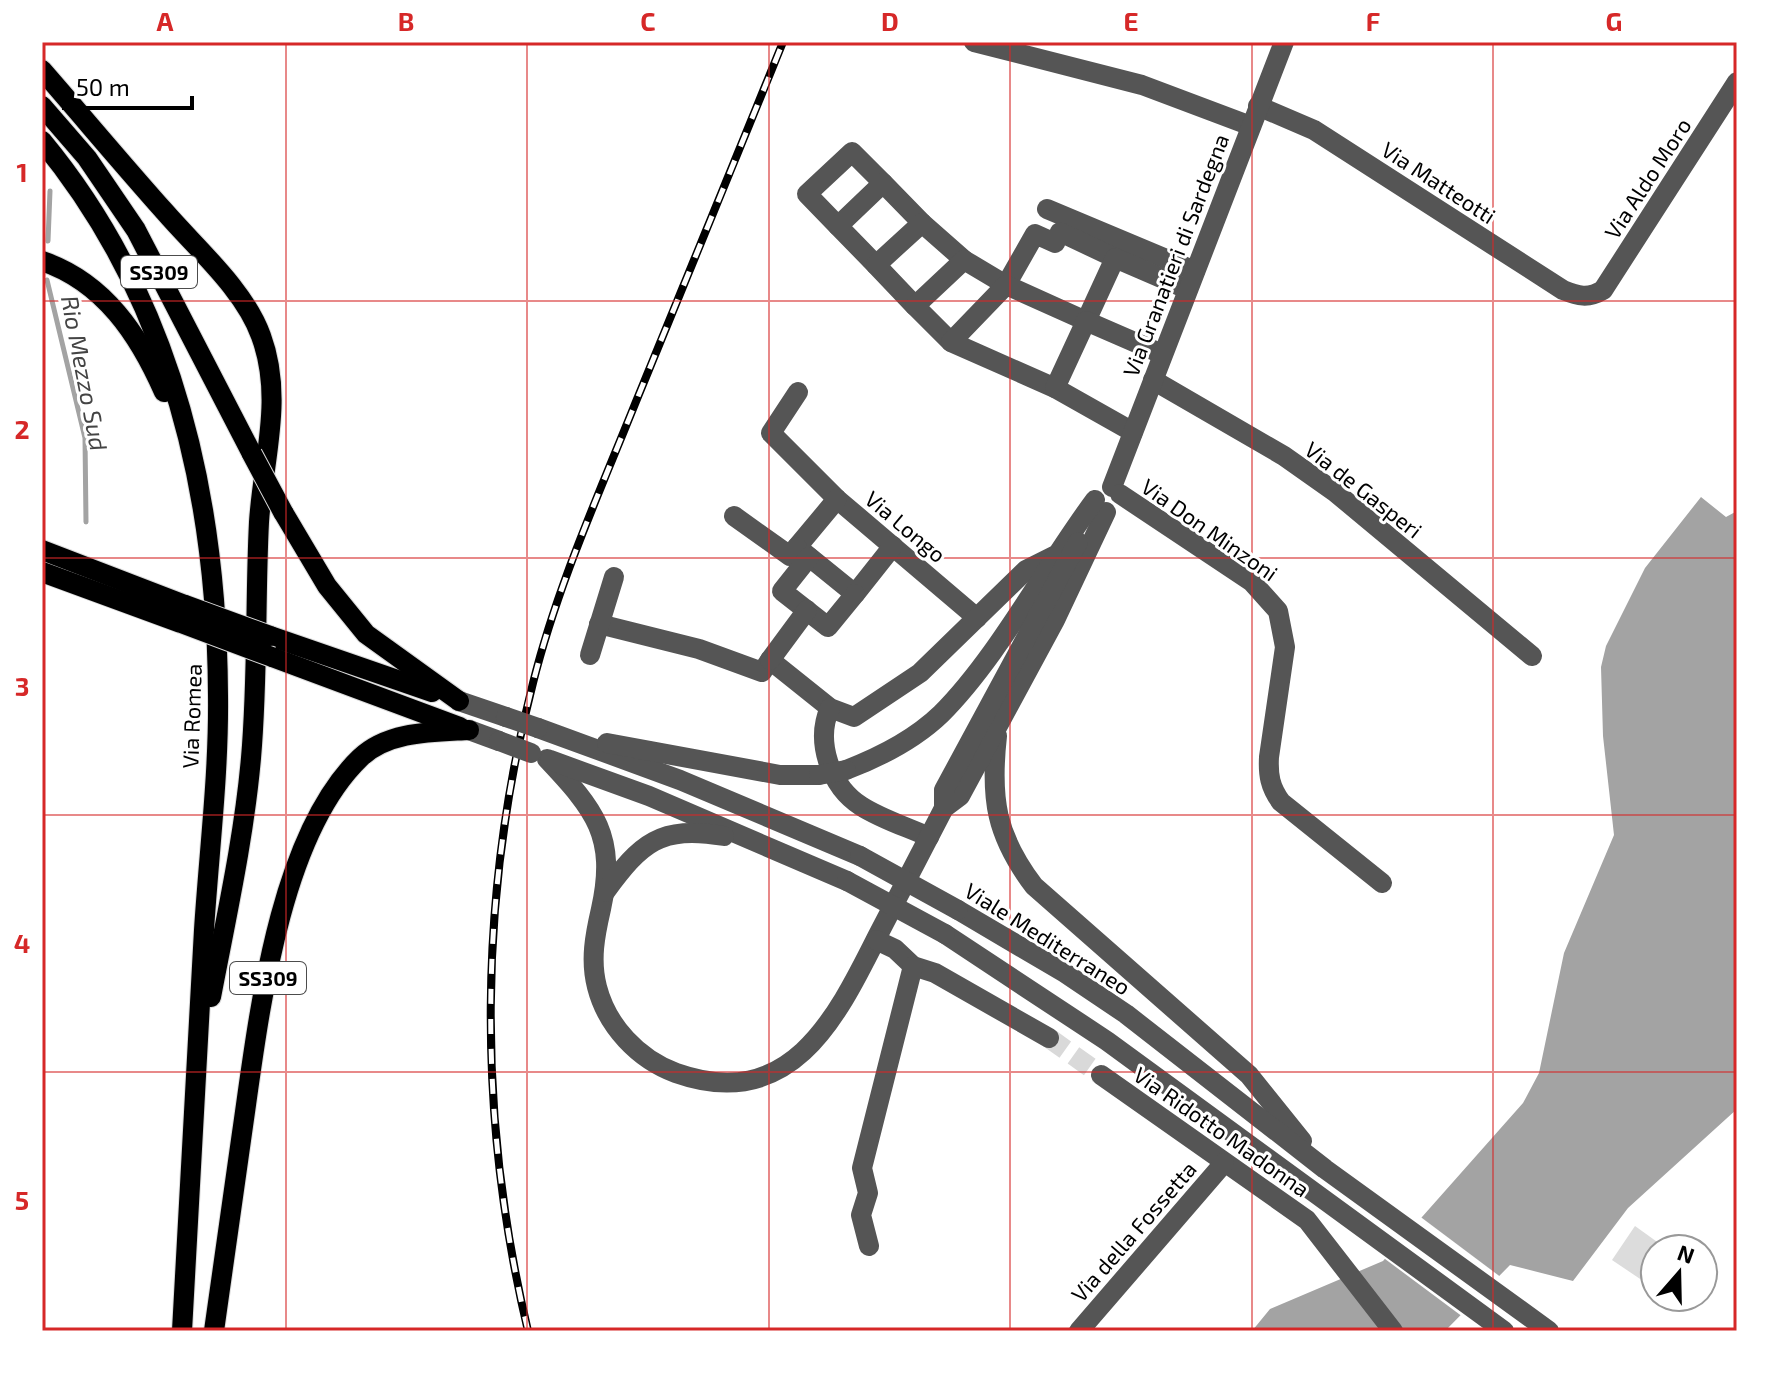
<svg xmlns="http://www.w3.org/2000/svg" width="1779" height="1373" font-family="'Exo 2',sans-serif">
  <rect width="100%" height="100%" fill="#fff"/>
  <polygon fill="#dcdcdc" points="1635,1226 1667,1249 1655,1249 1655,1289 1612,1260"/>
  <polygon fill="#a3a3a3" points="1701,497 1726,517 1737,511 1737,1109 1628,1208 1573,1281 1510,1265 1445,1331 1252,1331 1270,1309 1383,1261 1523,1103 1539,1073 1564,953 1614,835 1603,736 1601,667 1606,646 1645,568"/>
  <polygon fill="#fff" points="1418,1215 1502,1278 1463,1317 1381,1256"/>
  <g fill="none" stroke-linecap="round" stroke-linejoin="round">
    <g stroke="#a3a3a3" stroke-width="5">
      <polyline points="48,241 50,191"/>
      <polyline points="47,280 85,438 86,522"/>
    </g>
    <polyline stroke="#d9d9d9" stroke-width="20" stroke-dasharray="20 10" stroke-linecap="butt" points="1049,1038 1101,1075"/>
    <defs>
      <g id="major">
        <path d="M 42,70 C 83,117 123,165 165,212 C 197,249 244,289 261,336 C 284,398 263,459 259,522 C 255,601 258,679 251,758 C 244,838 226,918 211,997"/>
        <polyline points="42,106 87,158 136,230 252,454"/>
        <path d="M 42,141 C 172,298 217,494 218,695 C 219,773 209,852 204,930 C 196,1063 189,1197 182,1331"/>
        <path d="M 42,261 C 104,282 139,335 164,392"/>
        <polyline points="283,512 327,586 366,634 459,701"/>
        <polyline points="42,550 185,605"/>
        <polyline points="42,572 181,623"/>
        <polyline points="270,636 432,692"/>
        <polyline points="272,657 460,727"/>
        <path d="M 214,1331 C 223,1265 233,1199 242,1133 C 258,1023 277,838 360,758 C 388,731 433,732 469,730"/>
      </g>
    </defs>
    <use href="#major" stroke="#dbdbdb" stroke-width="22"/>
    <g stroke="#555" stroke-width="20">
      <polyline points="974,42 1142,85 1251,126"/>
      <path d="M 1258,106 L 1314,130 L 1563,290 C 1578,296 1588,299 1603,290 L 1737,82"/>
      <polyline points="1047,209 1195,271"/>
      <polyline points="838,226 807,194 852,152 883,183"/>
      <polyline points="876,265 838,226 883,183 922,223"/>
      <polyline points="915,306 876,265 922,223 964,260"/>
      <polyline points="951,342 915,306 964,260 1006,285 1035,234 1055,243 1060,232 1115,258"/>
      <polyline points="1153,380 1284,456 1335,492 1532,656"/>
      <polyline points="1055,388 951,342 1006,285 1086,321 1115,258 1187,289"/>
      <polyline points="798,392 771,433 837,499 977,618"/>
      <polyline points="1133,432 1055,388 1086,321 1162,354"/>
      <polyline points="1112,487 1284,42"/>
      <path d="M 1120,494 L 1252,582 L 1278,611 L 1285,647 L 1269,757 C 1268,775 1270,787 1281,802 L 1382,883"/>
      <polyline points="837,499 797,547 855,594 893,546"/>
      <polyline points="734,516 790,556 797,547"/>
      <polyline points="809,557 782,591 828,627 855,594"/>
      <polyline points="599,624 699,649 762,672 770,660 830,708 854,717 920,673 1026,570 1054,556"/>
      <polyline points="590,655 614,577"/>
      <polyline points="770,660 807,610"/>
      <polyline points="459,701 506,717"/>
      <path d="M 830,708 C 815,741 830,786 861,806 C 881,819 907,827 929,837"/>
      <polyline points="538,728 680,780 860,856"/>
      <polyline points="469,730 499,741"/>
      <path d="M 997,736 C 990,799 996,836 1034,886 L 1249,1075 L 1302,1141"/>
      <polyline points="607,743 780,775 819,775"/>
      <path d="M 547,759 C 595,810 617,836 601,909 C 595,935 590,960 597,987 C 607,1026 638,1059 676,1073 C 789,1113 835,1021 877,937 C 899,894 922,851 944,808 L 960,796 L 1055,620 L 1106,512"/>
      <polyline points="550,760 649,796 847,881"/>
      <path d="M 846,770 C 880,757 914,740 941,714 C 998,657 1045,567 1095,500"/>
      <polyline points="944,808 944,790 1078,542"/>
      <path d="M 605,892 C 641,843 660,825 724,836"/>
      <polyline points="958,910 1065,973 1126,1014 1325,1169 1549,1331"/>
      <polyline points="945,934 1107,1041 1504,1331"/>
      <polyline points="876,940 895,949 913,966 935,973 1049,1038"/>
      <polyline points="1101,1075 1307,1220 1393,1331"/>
      <polyline points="869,1246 861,1215 868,1193 862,1168 913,966"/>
      <polyline points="1079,1331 1224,1163"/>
    </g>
    <use href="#major" stroke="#000" stroke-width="20"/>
    <defs>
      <path id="rail" d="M 528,1331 C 477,1116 478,897 533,683 C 557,587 598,496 635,404 C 684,284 734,163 783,42"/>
    </defs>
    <use href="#rail" stroke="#000" stroke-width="8"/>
    <use href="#rail" stroke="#fff" stroke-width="5" stroke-dasharray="15" stroke-linecap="butt"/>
    <defs>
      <g id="major-bridge">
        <polyline points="252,454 283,512"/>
        <polyline points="185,605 270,636"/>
        <polyline points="181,623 272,657"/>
      </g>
    </defs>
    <use href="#major-bridge" stroke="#dbdbdb" stroke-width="22" stroke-linecap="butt"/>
    <g stroke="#555" stroke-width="20">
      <polyline points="506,717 538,728"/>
      <polyline points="499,741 531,753"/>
      <polyline points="819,775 846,770"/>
      <polyline points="860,856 958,910"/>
      <polyline points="847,881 945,934"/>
    </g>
    <use href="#major-bridge" stroke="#000" stroke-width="20"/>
  </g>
  <path fill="none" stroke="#d62828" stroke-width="2" stroke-opacity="0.55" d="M 286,42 L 286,1331M 527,42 L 527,1331M 769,42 L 769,1331M 1010,42 L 1010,1331M 1252,42 L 1252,1331M 1493,42 L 1493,1331M 42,301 L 1737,301M 42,558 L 1737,558M 42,815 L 1737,815M 42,1072 L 1737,1072"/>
  <g text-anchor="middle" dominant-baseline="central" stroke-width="6" stroke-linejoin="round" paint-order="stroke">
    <g fill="#fff" stroke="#4c4c4c" stroke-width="2">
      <rect x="121" y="256" width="76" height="32" rx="6"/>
      <rect x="230" y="962" width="76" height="32" rx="6"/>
    </g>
    <g font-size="20" font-weight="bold" fill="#000">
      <text x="159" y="272">SS309</text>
      <text x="268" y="978">SS309</text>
    </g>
    <g font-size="22" fill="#000" stroke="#fff">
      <text transform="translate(1647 178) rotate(-57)">Via Aldo Moro</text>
      <text transform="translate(1439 182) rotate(33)">Via Matteotti</text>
      <text transform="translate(1175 255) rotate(-69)">Via Granatieri di Sardegna</text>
      <text transform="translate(1364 489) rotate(38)">Via de Gasperi</text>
      <text transform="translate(906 526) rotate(40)">Via Longo</text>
      <text transform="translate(1210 529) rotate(35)">Via Don Minzoni</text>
      <text transform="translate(191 716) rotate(-88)">Via Romea</text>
      <text transform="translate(1048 938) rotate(32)">Viale Mediterraneo</text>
      <text transform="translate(1222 1131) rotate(35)">Via Ridotto Madonna</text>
      <text transform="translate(1133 1231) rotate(-49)">Via della Fossetta</text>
    </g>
    <g font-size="24" font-style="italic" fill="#444" stroke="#fff">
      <text transform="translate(85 373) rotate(79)">Rio Mezzo Sud</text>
    </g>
  </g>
  <rect width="1779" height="1373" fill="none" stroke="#ffffff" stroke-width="88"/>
  <g transform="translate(1679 1273) rotate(20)"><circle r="38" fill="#ffffff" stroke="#999999" stroke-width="2"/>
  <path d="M0-6L14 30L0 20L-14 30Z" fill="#000000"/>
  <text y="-12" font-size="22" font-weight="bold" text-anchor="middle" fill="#000000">N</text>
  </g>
  <path d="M64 96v12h128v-12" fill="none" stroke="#000000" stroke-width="4"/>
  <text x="76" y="96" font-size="24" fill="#000000" stroke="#ffffff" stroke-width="6" paint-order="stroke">50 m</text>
  <rect x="44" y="44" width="1691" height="1285" fill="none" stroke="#d62828" stroke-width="3"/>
  <g font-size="26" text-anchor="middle" font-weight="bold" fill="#d62828">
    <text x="165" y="31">A</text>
    <text x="406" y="31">B</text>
    <text x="648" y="31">C</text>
    <text x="890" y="31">D</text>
    <text x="1131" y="31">E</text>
    <text x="1373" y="31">F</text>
    <text x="1614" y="31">G</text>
    <text x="22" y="182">1</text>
    <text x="22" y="439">2</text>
    <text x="22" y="696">3</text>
    <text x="22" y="953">4</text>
    <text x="22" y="1210">5</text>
  </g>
</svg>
